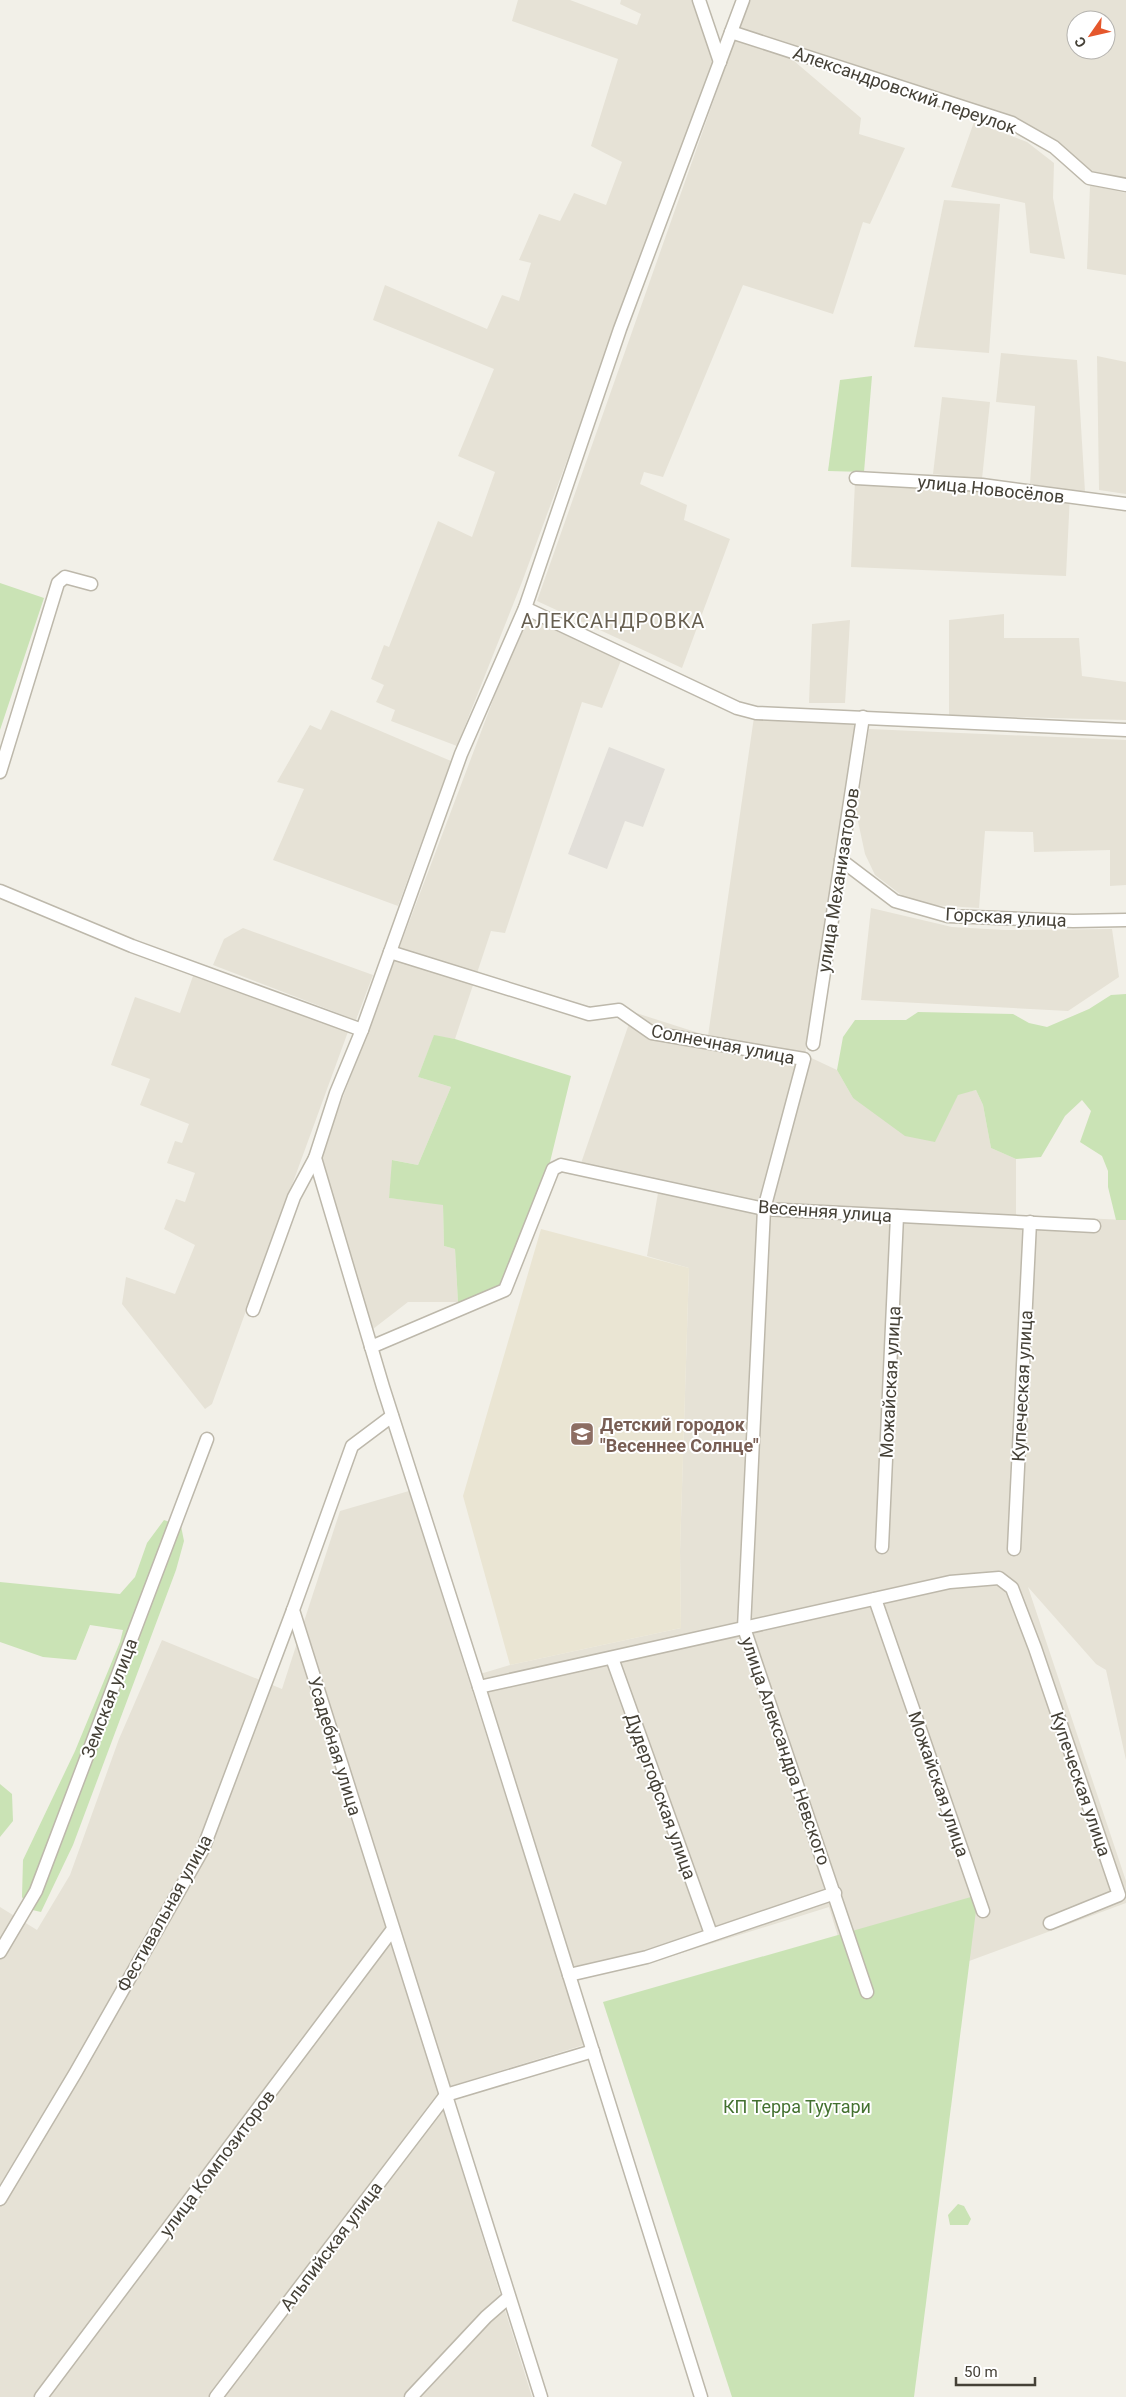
<svg xmlns="http://www.w3.org/2000/svg" width="1126" height="2397" font-family="Roboto,sans-serif">
  <rect width="100%" height="100%" fill="#f2f0e8"/>
  <g fill="#e6e2d6" fill-rule="evenodd">
    <polygon points="518,0 570,0 637,25 641,14 620,4 621,0 694,0 715,60 522,582 457,746 391,721 395,710 376,702 384,685 371,679 384,645 389,647 438,521 472,537 495,472 458,456 494,369 373,320 385,285 487,329 502,295 519,301 531,263 519,260 539,214 560,221 574,193 606,205 622,162 591,146 618,59 512,21"/>
    <path d="M 744,0 L 1126,0 L 1126,182 L 1092,175 L 1040,134 L 738,29 ZM 1076,20 L 1106,20 L 1106,50 L 1076,50 Z"/>
    <polygon points="735,40 787,55 861,118 859,134 905,148 870,224 863,222 833,314 743,285 663,477 644,472 640,484 687,505 684,520 730,539 682,668 537,601"/>
    <polygon points="974,122 1027,142 1054,163 1053,198 1065,259 1030,253 1025,203 951,187"/>
    <polygon points="1090,185 1126,193 1126,275 1087,269"/>
    <polygon points="944,200 1000,204 989,353 914,347"/>
    <polygon points="1001,353 1077,360 1085,492 1030,484 1035,406 996,402"/>
    <polygon points="1097,356 1126,362 1126,494 1099,490"/>
    <polygon points="942,397 990,402 982,479 933,474"/>
    <polygon points="855,482 1070,495 1066,576 851,567"/>
    <polygon points="526,613 622,658 602,708 582,702 505,933 491,931 455,1039 434,1036 418,1077 451,1087 418,1165 393,1160 389,1198 443,1204 444,1246 455,1249 458,1302 408,1302 373,1329 332,1198 321,1155"/>
    <polygon points="1004,614 1004,638 1079,638 1082,676 1126,682 1126,720 949,715 949,620"/>
    <polygon points="850,620 845,703 809,703 812,624"/>
    <polygon points="331,710 451,761 398,906 273,860 304,789 277,782 310,725 321,730"/>
    <polygon points="754,717 856,722 805,1055 837,1070 853,1098 935,1141 958,1094 976,1090 983,1105 991,1148 1016,1159 1016,1215 1126,1220 1126,1760 1106,1670 1096,1664 1028,1587 1126,1881 1126,1903 858,2002 829,1907 672,1956 575,1981 480,1674 510,1665 681,1628 680,1551 689,1268 647,1256 658,1193 578,1172 633,1012 708,1036"/>
    <polygon points="869,729 1126,740 1126,885 1110,886 1110,850 1034,852 1033,832 985,831 979,908 930,905 904,897 875,875 865,854 856,812"/>
    <polygon points="871,908 952,927 1005,930 1112,929 1119,977 1068,1011 861,1000"/>
    <polygon points="243,928 373,975 356,1020 213,965 224,939"/>
    <polygon points="193,976 237,992 241,989 349,1029 212,1404 205,1409 122,1304 126,1277 175,1294 195,1245 164,1229 176,1199 185,1202 195,1173 167,1163 175,1141 182,1143 189,1124 140,1105 150,1079 111,1065 135,997 180,1013"/>
    <polygon points="409,1491 584,2045 437,2090 532,2397 0,2397 0,1907 37,1930 70,1875 119,1739 162,1640 282,1689 340,1511"/>
  </g>
  <polygon fill="#e2dfd9" points="609,747 665,769 643,827 625,821 607,869 568,854"/>
  <polygon fill="#eae5d3" points="541,1229 689,1268 680,1551 681,1628 510,1665 463,1496"/>
  <g fill="#cae3b5">
    <polygon points="872,376 864,472 828,471 840,380"/>
    <polygon points="0,583 44,598 0,730"/>
    <polygon points="1126,994 1126,1220 1116,1220 1108,1187 1108,1171 1102,1156 1080,1142 1091,1111 1082,1100 1065,1116 1041,1157 1016,1159 991,1148 983,1105 976,1090 958,1095 935,1142 905,1136 853,1098 837,1070 843,1037 855,1020 906,1020 918,1012 1013,1014 1029,1023 1047,1027 1089,1009 1111,995"/>
    <polygon points="434,1035 455,1039 571,1076 550,1162 504,1282 471,1301 458,1302 455,1249 444,1246 443,1205 389,1198 392,1160 418,1165 451,1087 418,1077"/>
    <polygon points="164,1520 181,1526 184,1541 176,1570 73,1845 41,1912 28,1909 22,1897 23,1860 75,1751 120,1642 123,1630 90,1625 76,1660 43,1657 0,1642 0,1582 120,1594 135,1577 147,1543"/>
    <polygon points="0,1784 12,1794 13,1821 0,1837"/>
    <polygon points="978,1895 914,2397 732,2397 603,2002"/>
    <polygon points="958,2204 964,2206 971,2219 968,2225 950,2225 948,2215"/>
  </g>
  <g fill="none" stroke-linecap="round" stroke-linejoin="round">
    <defs>
      <g id="minor">
        <polyline points="699,0 720,62"/>
        <polyline points="731,32 1012,123 1054,147 1089,178 1126,185"/>
        <polyline points="856,478 982,485 1126,504"/>
        <polyline points="525,608 737,708 756,713 1126,730"/>
        <polyline points="0,772 58,583 65,577 91,584"/>
        <polyline points="841,860 895,901 948,916 1073,921 1126,920"/>
        <polyline points="0,891 132,946 362,1030"/>
        <polyline points="390,952 589,1014 619,1010 652,1033 804,1059 764,1209 744,1628 867,1992"/>
        <polyline points="813,1044 863,717"/>
        <polyline points="253,1310 294,1197 315,1158"/>
        <polyline points="371,1347 505,1290 553,1169 561,1165 764,1209 1094,1226"/>
        <polyline points="392,1416 352,1446 293,1610 541,2397"/>
        <polyline points="882,1547 897,1216"/>
        <polyline points="1014,1549 1030,1222"/>
        <polyline points="875,1599 983,1911"/>
        <polyline points="612,1658 711,1934"/>
        <polyline points="479,1687 950,1582 999,1578 1012,1588 1035,1648 1119,1895 1050,1923"/>
        <polyline points="0,1952 36,1891 207,1439"/>
        <polyline points="569,1975 647,1957 835,1893"/>
        <polyline points="446,2095 593,2051"/>
        <polyline points="0,2199 76,2072 203,1849 293,1610"/>
        <polyline points="41,2397 393,1929"/>
        <polyline points="216,2397 446,2095"/>
        <polyline points="411,2397 486,2317 509,2297"/>
        <polyline points="701,2397 479,1687 383,1387 315,1158 336,1093 362,1030 461,754 525,608 620,329 743,0"/>
      </g>
    </defs>
    <use href="#minor" stroke="#bdb8ab" stroke-width="15"/>
    <use href="#minor" stroke="#fff" stroke-width="12"/>
  </g>
  <defs>
    <symbol id="school-square" viewBox="-11 -11 22 22"><rect x="-9" y="-9" width="18" height="18" rx="4" fill="#8d6e63" stroke="#fff"/><path d="M0-5L7-2L0 1L-7-2ZM-4 1L0 2.5L4 1V4Q0 6-4 4Z" fill="#fff"/></symbol>
  </defs>
  <g fill-rule="evenodd">
    <use href="#school-square" x="568" y="1420" width="28" height="28"/>
  </g>
  <g text-anchor="middle" dominant-baseline="central" stroke-width="4" stroke-linejoin="round" paint-order="stroke">
    <g font-size="18" fill="#454137" stroke="#fff">
      <text transform="translate(905 90) rotate(19)">Александровский переулок</text>
      <text transform="translate(991 489) rotate(6)">улица Новосёлов</text>
      <text transform="translate(838 880) rotate(-81)">улица Механизаторов</text>
      <text transform="translate(1006 917) rotate(3)">Горская улица</text>
      <text transform="translate(723 1044) rotate(11)">Солнечная улица</text>
      <text transform="translate(825 1211) rotate(4)">Весенняя улица</text>
      <text transform="translate(890 1382) rotate(-87)">Можайская улица</text>
      <text transform="translate(1022 1386) rotate(-87)">Купеческая улица</text>
      <text transform="translate(109 1698) rotate(-69)">Земская улица</text>
      <text transform="translate(335 1746) rotate(73)">Усадебная улица</text>
      <text transform="translate(786 1751) rotate(71)">улица Александра Невского</text>
      <text transform="translate(939 1784) rotate(71)">Можайская улица</text>
      <text transform="translate(1081 1784) rotate(71)">Купеческая улица</text>
      <text transform="translate(661 1796) rotate(70)">Дудергофская улица</text>
      <text transform="translate(164 1913) rotate(-61)">Фестивальная улица</text>
      <text transform="translate(217 2163) rotate(-53)">улица Композиторов</text>
      <text transform="translate(331 2246) rotate(-53)">Альпийская улица</text>
    </g>
    <g font-size="18" font-weight="bold" fill="#785e54" stroke="#fff" text-anchor="start">
      <text x="600" y="1424">Детский городок<tspan x="600" dy="21">"Весеннее Солнце"</tspan></text>
    </g>
    <g font-size="18" fill="#437130" stroke="#fff">
      <text x="797" y="2106">КП Терра Туутари</text>
    </g>
    <g font-size="20" letter-spacing="1" fill="#675f50" stroke="#fff">
      <text x="613" y="621">АЛЕКСАНДРОВКА</text>
    </g>
  </g>
  <g transform="translate(1091 35) rotate(236)"><circle r="24" fill="#ffffff" stroke="#b5b3af"/>
  <path d="M0-4L9 19L0 12L-9 19Z" fill="#e5572c"/>
  <text y="-8" font-size="14" font-weight="bold" text-anchor="middle" fill="#454137">С</text>
  </g>
  <path d="M956 2377v8h79v-8" fill="none" stroke="#454137" stroke-width="2.5"/>
  <text x="964" y="2377" font-size="15" fill="#454137" stroke="#ffffff" stroke-width="4" paint-order="stroke">50 m</text>
</svg>
